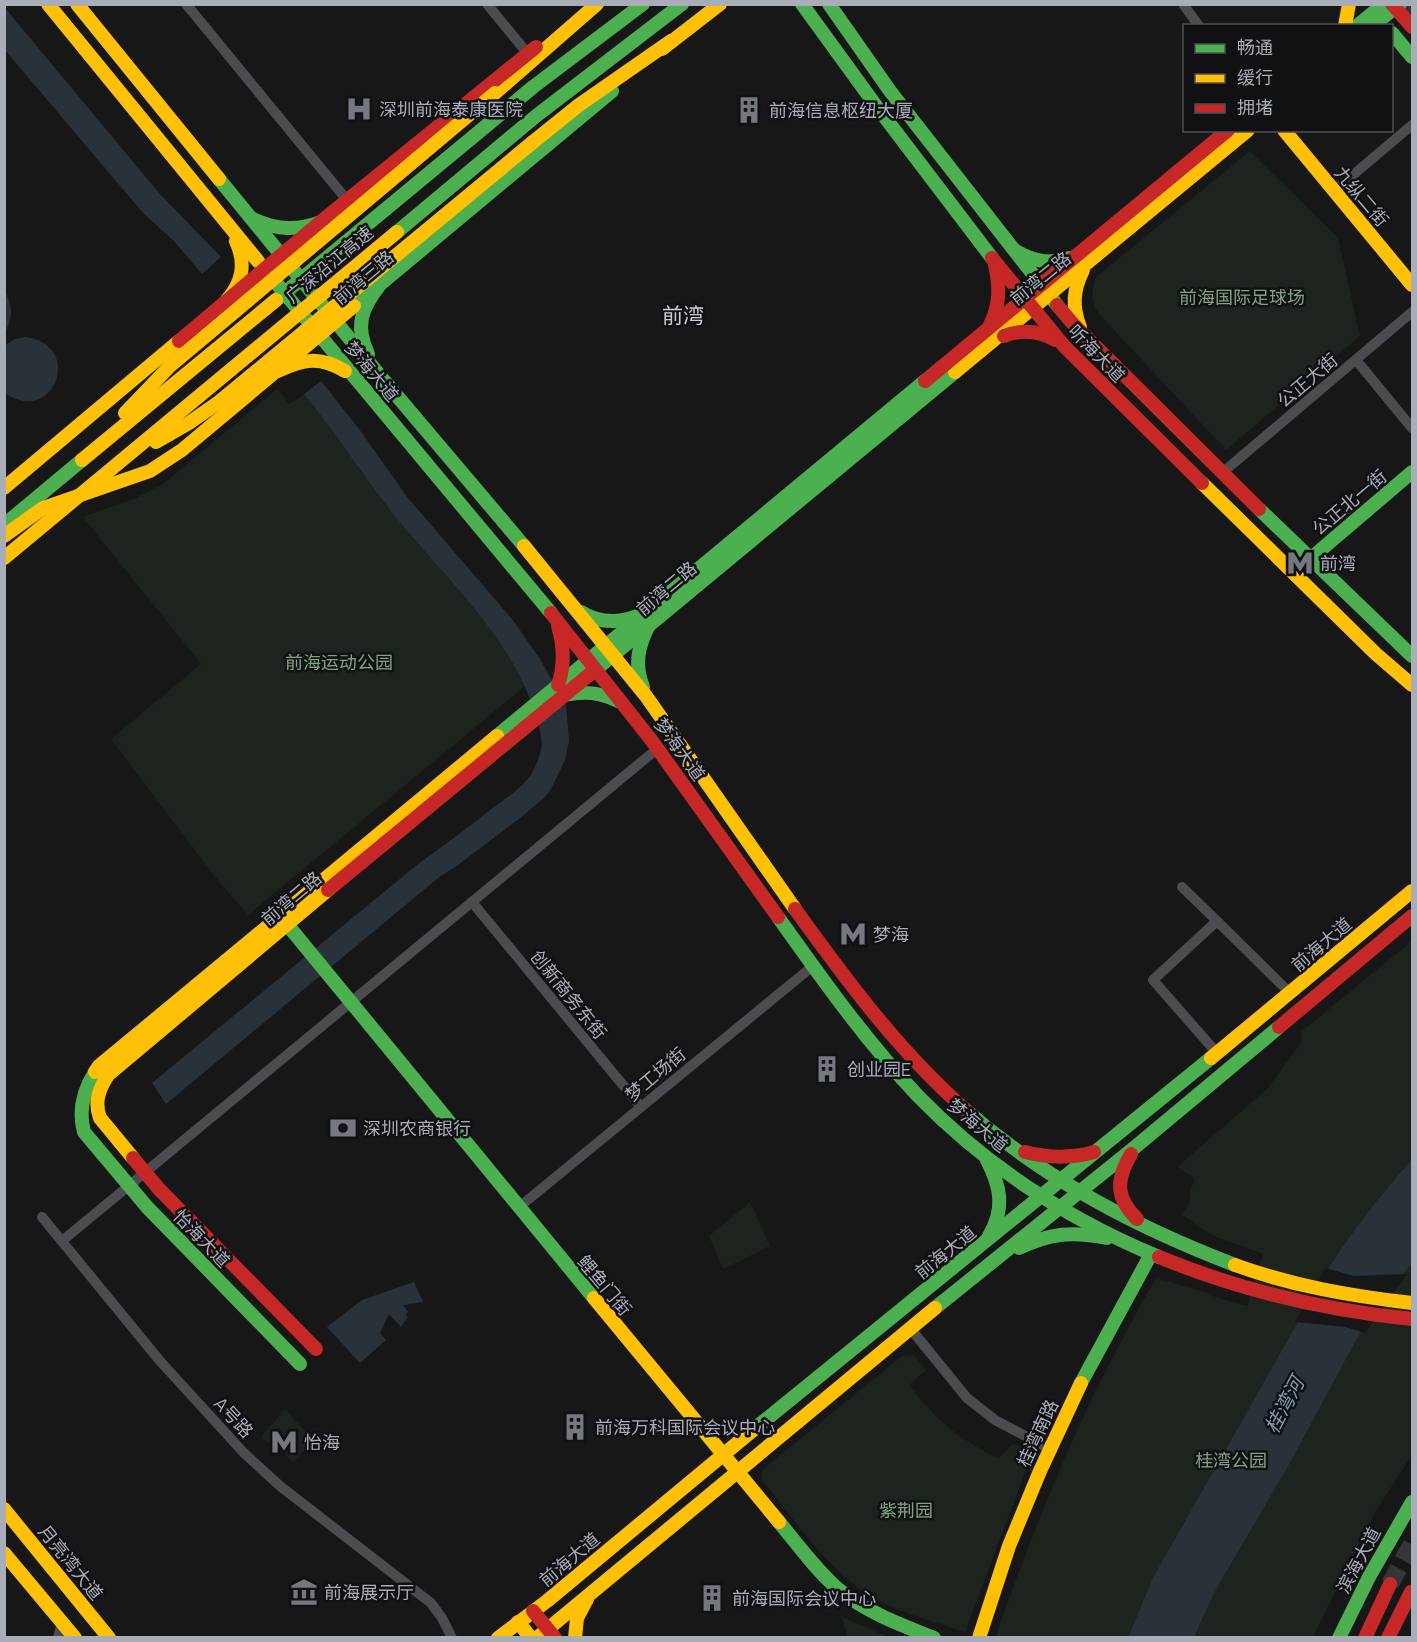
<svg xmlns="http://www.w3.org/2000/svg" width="1417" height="1642" font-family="Manrope,'Noto Sans SC',sans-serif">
  <rect width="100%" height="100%" fill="#171717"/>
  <g fill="#1d241e">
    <path d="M 1250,151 L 1338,238 L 1360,336 L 1226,450 L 1099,314 C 1091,301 1091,292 1096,277 Z"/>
    <path d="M 277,389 L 289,404 L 304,394 C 335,432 361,474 392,512 C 437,569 494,619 525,686 L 248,915 L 213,874 L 111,739 L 201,664 L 83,517 L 136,498 L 163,484 Z"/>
    <path d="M 1412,941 L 1412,1455 L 1375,1512 L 1313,1637 L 995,1638 C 1031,1537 1069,1438 1120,1344 C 1131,1323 1142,1301 1155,1280 L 1159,1279 L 1209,1293 L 1215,1297 L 1247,1306 L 1263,1254 L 1211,1235 L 1182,1215 L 1190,1201 L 1190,1190 L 1194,1182 L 1193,1177 L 1177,1167 L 1267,1089 L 1301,1043 L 1302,1031 Z"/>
    <polygon points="750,1202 770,1246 723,1269 709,1236"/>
    <path d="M 914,1355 L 926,1370 L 909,1385 C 938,1422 956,1437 998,1458 L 1013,1444 L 1029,1450 L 1031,1457 L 965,1632 C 936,1622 904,1614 877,1600 C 831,1575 795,1520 762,1480 L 762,1470 L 902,1356 Z"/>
    <polygon points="285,1409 313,1440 294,1462 262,1438 262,1436"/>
    <polygon points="841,1616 887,1637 848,1637"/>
  </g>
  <g fill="#2a3239">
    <polygon points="5,8 159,193 221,257 202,274 174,241 144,214 5,50"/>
    <path d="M 5,292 C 13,306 13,318 5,332 Z"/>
    <path d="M 25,337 C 85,344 54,427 5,393 L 4,346 L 15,339 Z"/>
    <path d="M 321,381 L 359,429 L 408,498 L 512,619 L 540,659 L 566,705 L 569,741 L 565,760 L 551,789 L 545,797 L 520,818 L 458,865 L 438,878 L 166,1104 L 152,1083 L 418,864 C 444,845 469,827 494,807 C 505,799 517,791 526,781 C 532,775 536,765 539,757 C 545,742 539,728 535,713 C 509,632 442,576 391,511 C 361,473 335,432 304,394 Z"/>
    <path d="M 1412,1160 L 1412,1263 L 1404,1273 L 1357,1338 L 1291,1461 L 1215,1591 L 1194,1637 L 1128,1638 L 1153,1578 L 1328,1269 C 1354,1229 1380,1195 1412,1160 Z"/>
    <polygon points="414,1282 423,1302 403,1305 408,1312 405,1315 408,1317 401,1327 389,1314 380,1333 386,1340 360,1363 327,1327 362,1300"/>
  </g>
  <polygon fill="#171717" points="1325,1268 1354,1276 1407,1274 1365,1333 1345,1327 1295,1322"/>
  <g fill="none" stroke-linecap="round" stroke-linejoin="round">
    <polyline stroke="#343537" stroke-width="16" stroke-dasharray="16 8" stroke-linecap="butt" points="1406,4 1412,15"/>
    <polyline stroke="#343537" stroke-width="18" stroke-dasharray="18 9" stroke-linecap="butt" points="1390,1584 1412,1544"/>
    <g stroke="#4b4c50" stroke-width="10">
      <polyline points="186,4 347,200"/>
      <polyline points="487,4 528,54"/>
      <polyline points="1183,4 1199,26"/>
      <polyline points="1334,191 1412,125"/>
      <polyline points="1356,360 1412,428"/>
      <polyline points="1222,473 1412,312"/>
      <polyline points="1182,887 1217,921"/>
      <polyline points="472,902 641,1107"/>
      <polyline points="1216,1052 1153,980 1217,921 1290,993"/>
      <polyline points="518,1208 813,966"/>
      <polyline points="42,1217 160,1361 244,1453 280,1486 431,1603 442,1618 452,1638"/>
      <polyline points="62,1241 657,749"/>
      <polyline points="910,1328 967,1398 995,1420 1050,1449"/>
      <polyline points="58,1638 62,1622"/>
    </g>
    <g stroke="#4caf50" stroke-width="14">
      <polyline points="802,4 874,103 992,258"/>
      <polyline points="829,4 890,91 1057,305"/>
      <polyline points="1357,26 1379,8"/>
      <polyline points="1372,26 1400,4"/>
      <polyline points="1392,33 1412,57"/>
      <polyline points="219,179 381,377 524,546"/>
      <path d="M 253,219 C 277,230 296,231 321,222"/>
      <path d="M 1016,251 C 1034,262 1050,264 1070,258"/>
      <polyline points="257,260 551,613"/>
      <polyline points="354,306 612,91"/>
      <path d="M 368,354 C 355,326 361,309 379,286"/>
      <polyline points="1259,509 1412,656"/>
      <polyline points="4,525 82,460"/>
      <polyline points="1310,559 1412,472"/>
      <path d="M 581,612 C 604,626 625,622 648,612"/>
      <polyline points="595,670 955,372"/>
      <path d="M 643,687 C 634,665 638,646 649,625"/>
      <path d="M 565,695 C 584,691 600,692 618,701"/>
      <polyline points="497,736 925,381"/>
      <polyline points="281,917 594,1298"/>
      <path d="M 778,917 C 822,979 866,1041 918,1096 C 986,1166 1070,1220 1159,1257"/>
      <path d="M 95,1072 C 83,1091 78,1110 84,1132 L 147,1207 L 300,1364"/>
      <path d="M 968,1112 C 1048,1181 1136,1227 1235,1265"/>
      <path d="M 987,1160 C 1001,1187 1005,1209 989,1236"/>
      <path d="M 1019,1248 C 1051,1233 1072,1231 1107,1238"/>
      <polyline points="935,1308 1134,1148 1279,1027"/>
      <polyline points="1081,1383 1151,1254"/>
      <polyline points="753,1430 1211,1058"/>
      <path d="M 779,1522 C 798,1545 816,1570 838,1589 C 866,1612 901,1625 934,1638"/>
      <polyline points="1339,1638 1369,1577 1412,1502"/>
    </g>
    <g stroke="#ffc107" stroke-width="14">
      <polyline points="48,4 257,260"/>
      <polyline points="77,4 219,179"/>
      <polyline points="1345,26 1349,4"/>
      <polyline points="662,49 720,4"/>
      <polyline points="495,93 597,4"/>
      <polyline points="1284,130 1412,285"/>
      <polyline points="533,142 579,105 671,41"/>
      <path d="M 227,300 C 243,282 246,263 236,241"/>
      <path d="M 1080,327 C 1072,307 1073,290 1083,270"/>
      <path d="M 278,371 C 304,359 319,356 345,371"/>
      <polyline points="955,372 1248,130"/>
      <polyline points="1202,483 1376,654 1412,685"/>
      <polyline points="4,488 179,341"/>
      <polyline points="4,536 43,508 150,471 182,450 354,306"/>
      <polyline points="524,546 646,696 795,909"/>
      <polyline points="1211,1058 1412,891"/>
      <polyline points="95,1072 99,1066 497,736"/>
      <path d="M 133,1158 L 100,1118 C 94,1102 99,1089 108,1075 L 328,890"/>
      <path d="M 1235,1265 C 1293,1286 1351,1296 1412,1303"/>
      <polyline points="594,1298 779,1522"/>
      <polyline points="4,1509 109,1638"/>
      <polyline points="4,1553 75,1638"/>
      <polyline points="518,1622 531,1638"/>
      <polyline points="498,1638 547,1601 753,1430"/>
      <polyline points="537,1638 935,1308"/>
      <polyline points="575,1638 577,1618 587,1599"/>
      <polyline points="979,1638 1009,1546 1040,1471 1081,1383"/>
    </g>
    <g stroke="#c62828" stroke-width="14">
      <polyline points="1392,4 1412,27"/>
      <polyline points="992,258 1064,346 1202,483"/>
      <polyline points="1057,305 1074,325 1259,509"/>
      <path d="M 990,325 C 1000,305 1000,287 995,265"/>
      <path d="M 1004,336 C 1022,329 1038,330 1055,340"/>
      <polyline points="179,341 324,219 536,47"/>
      <polyline points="925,381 1228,130"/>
      <polyline points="551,613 652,741 778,917"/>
      <path d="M 558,626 C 564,646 565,665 558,685"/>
      <polyline points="328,890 595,670"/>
      <path d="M 795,909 C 847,981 900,1053 968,1112"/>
      <polyline points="1279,1027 1412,916"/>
      <path d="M 1025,1152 C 1049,1158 1070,1159 1094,1152"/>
      <path d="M 1131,1154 C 1116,1180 1115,1197 1137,1219"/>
      <polyline points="133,1158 159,1189 316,1349"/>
      <path d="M 1159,1257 C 1241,1291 1324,1310 1412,1319"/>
      <polyline points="533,1611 555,1638"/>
      <polyline points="1365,1638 1390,1584"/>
      <polyline points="1388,1638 1411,1592"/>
    </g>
    <g stroke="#4caf50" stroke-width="14">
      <polyline points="397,232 536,116 682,4"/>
      <polyline points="276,300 533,87 643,4"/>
    </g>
    <g stroke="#ffc107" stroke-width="14">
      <polyline points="125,413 170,366 495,93"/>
      <polyline points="156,442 189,423 219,402 533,142"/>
      <polyline points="82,460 276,300"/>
      <polyline points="4,558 397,232"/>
    </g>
  </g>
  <defs>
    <symbol id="hospital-bare" viewBox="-9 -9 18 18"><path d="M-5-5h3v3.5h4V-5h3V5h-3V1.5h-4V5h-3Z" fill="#757880" stroke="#111113" stroke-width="2.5" paint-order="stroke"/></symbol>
    <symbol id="building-bare" viewBox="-9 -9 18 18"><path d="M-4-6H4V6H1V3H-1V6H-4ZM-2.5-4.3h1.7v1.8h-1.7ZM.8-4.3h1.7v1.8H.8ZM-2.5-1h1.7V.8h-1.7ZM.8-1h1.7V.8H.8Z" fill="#757880" stroke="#111113" stroke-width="2.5" paint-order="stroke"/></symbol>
    <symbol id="metro-bare" viewBox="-9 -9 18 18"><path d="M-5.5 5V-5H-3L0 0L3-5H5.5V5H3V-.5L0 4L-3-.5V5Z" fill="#757880" stroke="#111113" stroke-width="2.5" paint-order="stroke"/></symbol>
    <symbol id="bank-bare" viewBox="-9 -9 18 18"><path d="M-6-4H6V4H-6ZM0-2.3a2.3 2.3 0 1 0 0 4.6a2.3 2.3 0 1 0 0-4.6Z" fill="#757880" stroke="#111113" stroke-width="2.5" paint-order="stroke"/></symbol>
    <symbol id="museum-bare" viewBox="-9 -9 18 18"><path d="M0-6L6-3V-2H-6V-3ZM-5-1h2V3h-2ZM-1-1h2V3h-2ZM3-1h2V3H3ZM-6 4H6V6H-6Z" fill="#757880" stroke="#111113" stroke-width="2.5" paint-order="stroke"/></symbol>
  </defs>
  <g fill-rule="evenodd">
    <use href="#hospital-bare" x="340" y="90" width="38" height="38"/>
    <use href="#building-bare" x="730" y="91" width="38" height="38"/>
    <use href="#metro-bare" x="1281" y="544" width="38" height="38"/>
    <use href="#metro-bare" x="834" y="915" width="38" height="38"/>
    <use href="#building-bare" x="808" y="1050" width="38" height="38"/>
    <use href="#bank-bare" x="324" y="1109" width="38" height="38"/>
    <use href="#building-bare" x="556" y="1408" width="38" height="38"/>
    <use href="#metro-bare" x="265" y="1423" width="38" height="38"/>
    <use href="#museum-bare" x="285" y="1573" width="38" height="38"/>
    <use href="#building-bare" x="693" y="1579" width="38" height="38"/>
  </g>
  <g text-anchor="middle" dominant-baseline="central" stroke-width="5" stroke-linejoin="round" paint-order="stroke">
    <g font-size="18" fill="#a8adb8" stroke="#111113" text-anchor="start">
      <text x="379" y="109">深圳前海泰康医院</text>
      <text x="769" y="110">前海信息枢纽大厦</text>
      <text x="1320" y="563">前湾</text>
      <text x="873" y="934">梦海</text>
      <text x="847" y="1069">创业园E</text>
      <text x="363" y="1128">深圳农商银行</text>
      <text x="595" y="1427">前海万科国际会议中心</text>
      <text x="304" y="1442">怡海</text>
      <text x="324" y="1592">前海展示厅</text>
      <text x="732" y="1598">前海国际会议中心</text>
    </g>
    <g font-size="18" fill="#a8adb8" stroke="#111113">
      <text transform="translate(1362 196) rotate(50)">九纵二街</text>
      <text transform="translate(329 264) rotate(-40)">广深沿江高速</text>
      <text transform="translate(363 277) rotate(-40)">前湾三路</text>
      <text transform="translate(1040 278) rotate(-39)">前湾二路</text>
      <text transform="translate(1097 353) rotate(46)">听海大道</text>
      <text transform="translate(372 371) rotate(50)">梦海大道</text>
      <text transform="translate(1307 380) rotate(-40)">公正大街</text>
      <text transform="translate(1349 502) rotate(-40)">公正北一街</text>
      <text transform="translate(666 588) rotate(-40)">前湾二路</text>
      <text transform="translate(680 749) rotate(54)">梦海大道</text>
      <text transform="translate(291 898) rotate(-40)">前湾二路</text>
      <text transform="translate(1321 944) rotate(-40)">前海大道</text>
      <text transform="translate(569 994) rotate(51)">创新商务东街</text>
      <text transform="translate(655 1074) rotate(-40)">梦工场街</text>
      <text transform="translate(978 1125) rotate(40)">梦海大道</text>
      <text transform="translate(202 1238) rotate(46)">怡海大道</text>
      <text transform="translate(945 1252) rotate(-39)">前海大道</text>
      <text transform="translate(605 1285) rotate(50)">鲤鱼门街</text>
      <text transform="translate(234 1417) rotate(47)">A号路</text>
      <text transform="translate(1037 1433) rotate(-65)">桂湾南路</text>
      <text transform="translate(569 1559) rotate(-40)">前海大道</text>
      <text transform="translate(1358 1560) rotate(-62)">滨海大道</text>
      <text transform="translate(71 1562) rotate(51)">月亮湾大道</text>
    </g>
    <g font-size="18" fill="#7fa381" stroke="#111113">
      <text x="1242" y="297">前海国际足球场</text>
      <text x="339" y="662">前海运动公园</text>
      <text x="1231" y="1460">桂湾公园</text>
      <text x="906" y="1510">紫荆园</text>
    </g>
    <g font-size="20" font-style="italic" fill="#7f9bb3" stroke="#111113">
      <text transform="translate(1284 1405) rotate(-62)">桂湾河</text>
    </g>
    <g font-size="21" fill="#c9ccd4" stroke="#111113">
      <text x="683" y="315">前湾</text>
    </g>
  </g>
  <rect width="1417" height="1642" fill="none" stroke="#a8adb8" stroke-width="12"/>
  <rect x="1183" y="24" width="210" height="108" fill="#111113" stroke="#4d4f55" stroke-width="1.5"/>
  <rect x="1195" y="44" width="30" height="9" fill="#4caf50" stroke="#4d4f55" stroke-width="1.5"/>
  <text x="1237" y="54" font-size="18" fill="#a8adb8">畅通</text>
  <rect x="1195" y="74" width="30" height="9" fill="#ffc107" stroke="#4d4f55" stroke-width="1.5"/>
  <text x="1237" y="84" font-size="18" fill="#a8adb8">缓行</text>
  <rect x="1195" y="104" width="30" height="9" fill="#c62828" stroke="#4d4f55" stroke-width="1.5"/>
  <text x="1237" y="114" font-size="18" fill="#a8adb8">拥堵</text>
</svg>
